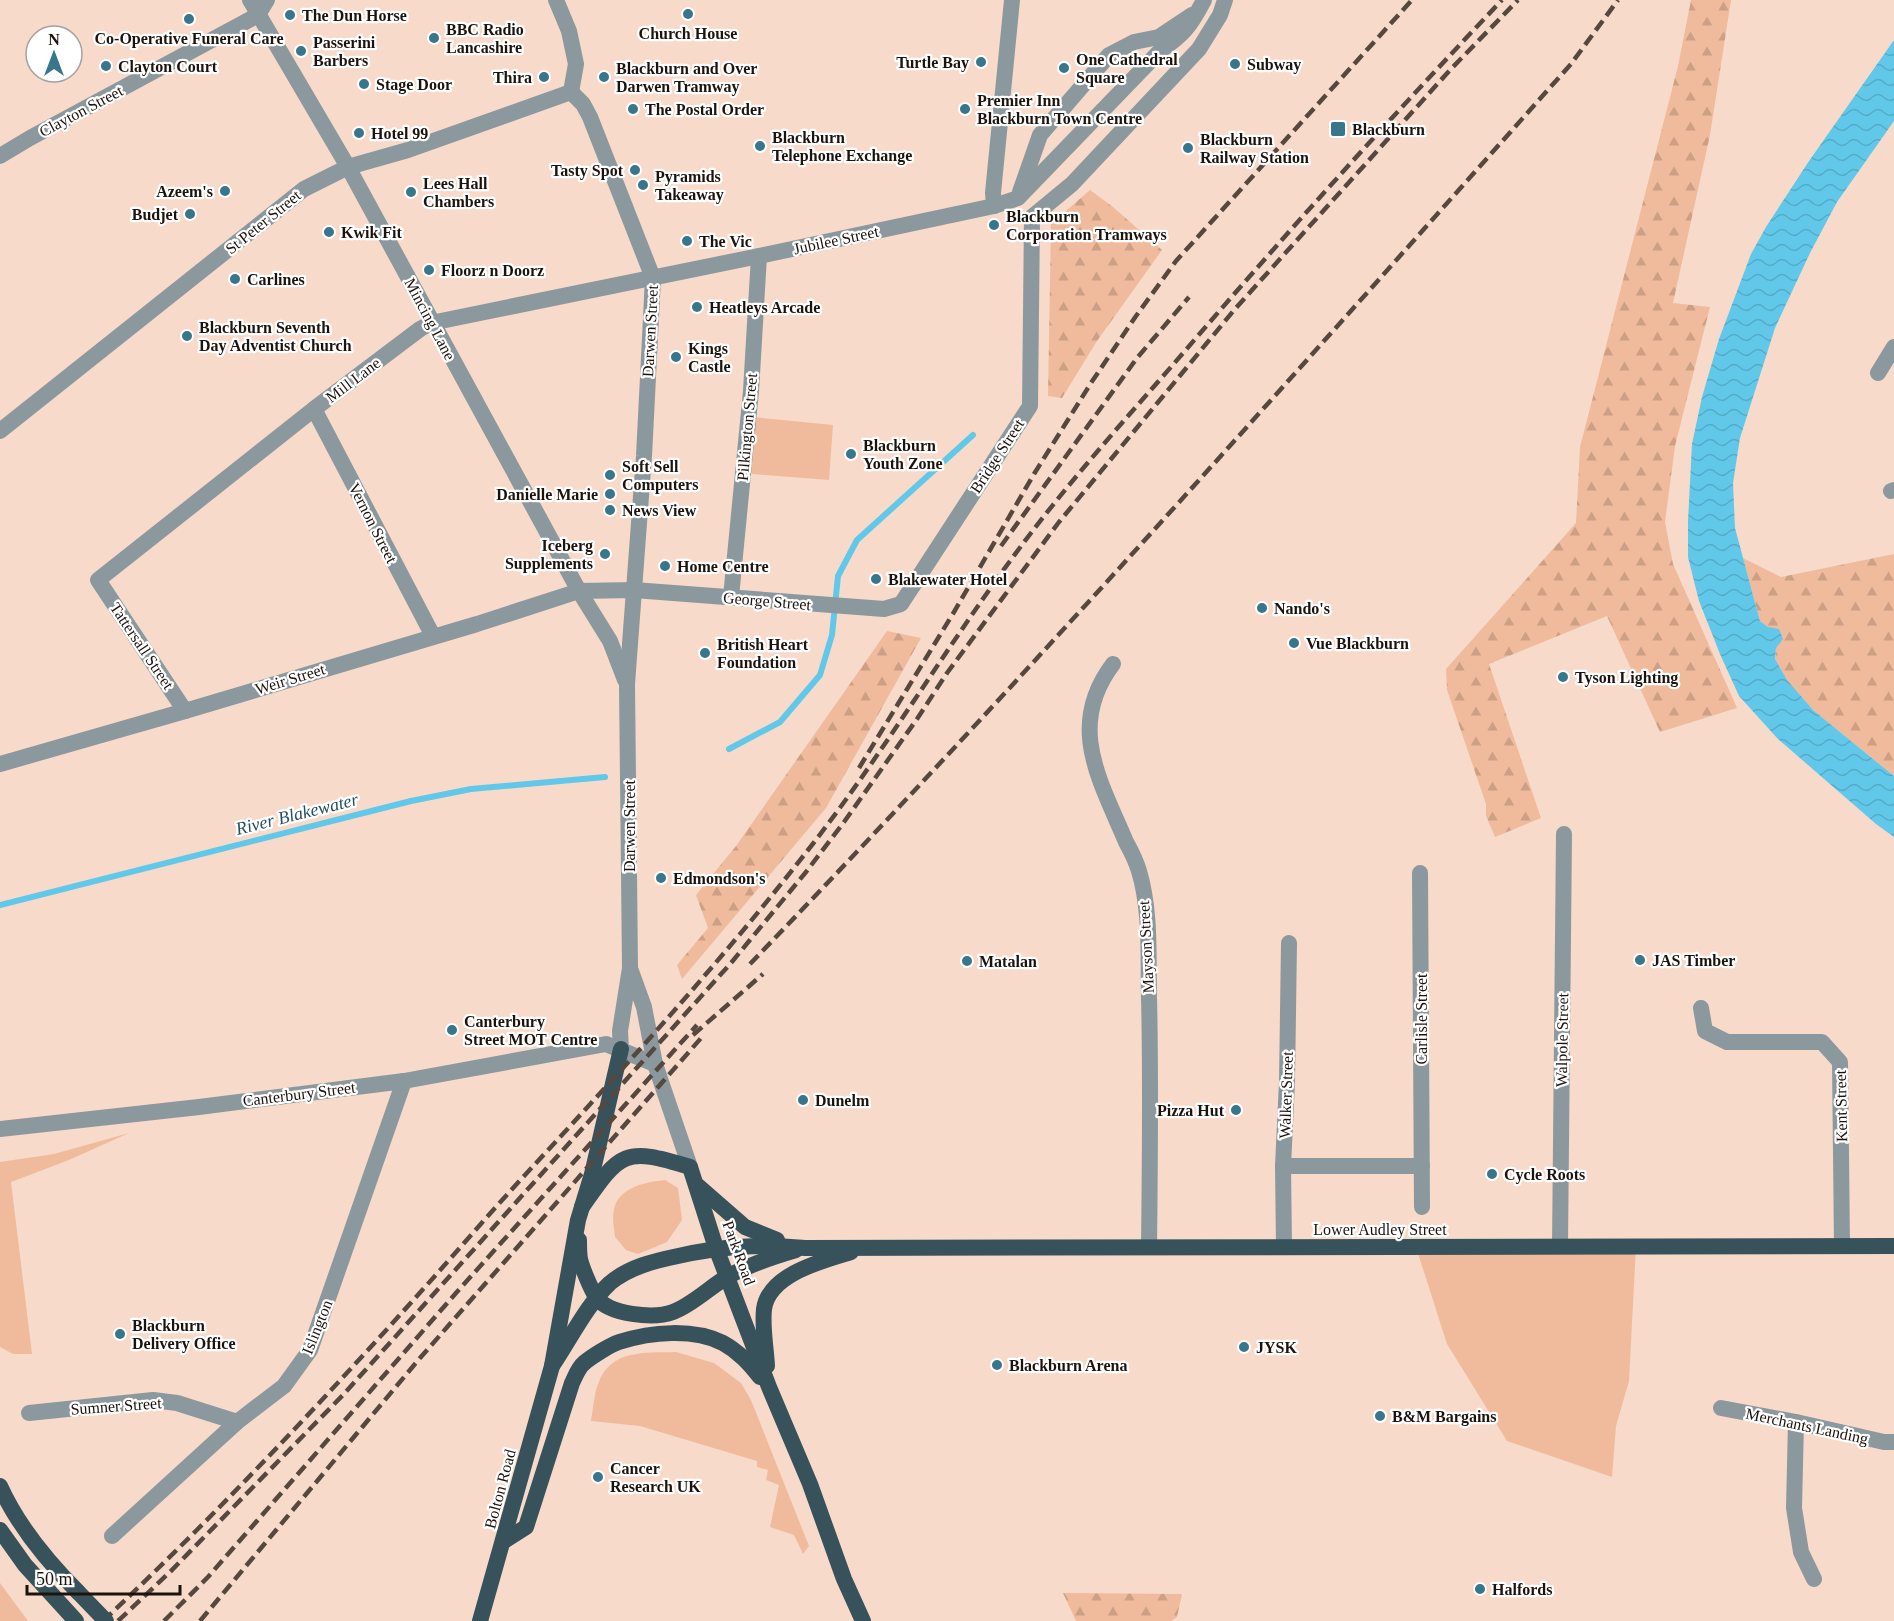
<svg xmlns="http://www.w3.org/2000/svg" width="1894" height="1621" font-family="'Times New Roman',serif">
  <defs>
    <pattern id="forest-firs" width="22" height="20" patternUnits="userSpaceOnUse" patternTransform="scale(1.5)"><rect width="22" height="20" fill="#f0bb9d"/><path d="M5 1l3.5 6h-7zM16 11l3.5 6h-7z" fill="#cda086"/></pattern>
    <pattern id="water-waves" width="16" height="10" patternUnits="userSpaceOnUse" patternTransform="scale(1.5)"><rect width="16" height="10" fill="#62c8ea"/><path d="M0 5q4-4 8 0t8 0" fill="none" stroke="#55abc8"/></pattern>
  </defs>
  <rect width="100%" height="100%" fill="#f7daca"/>
  <g fill="#f0bb9d">
    <polygon points="753,417 833,425 829,480 752,474 747,467"/>
    <polygon points="129,1133 69,1160 11,1182 32,1354 13,1354 0,1347 0,1162 54,1154"/>
    <path d="M 665,1180 L 678,1188 L 682,1220 L 667,1242 L 638,1254 L 626,1250 L 615,1237 C 614,1228 612,1218 614,1209 C 619,1187 646,1182 665,1180 Z"/>
    <polygon points="1636,1246 1629,1381 1616,1426 1612,1477 1507,1441 1447,1344 1416,1247"/>
    <path d="M 676,1352 L 714,1363 L 741,1383 L 751,1400 L 809,1546 L 803,1554 L 794,1535 L 770,1527 L 779,1485 L 766,1480 L 768,1470 L 757,1467 L 757,1461 L 640,1426 L 591,1421 C 593,1409 594,1395 598,1384 C 610,1349 645,1353 676,1352 Z"/>
    <polygon points="0,1583 28,1621 0,1621"/>
  </g>
  <g fill="url(#forest-firs)">
    <polygon points="1691,0 1731,0 1710,135 1673,303 1710,307 1675,446 1665,522 1673,564 1737,708 1660,732 1607,616 1489,664 1541,818 1495,837 1486,816 1486,804 1447,690 1446,669 1576,523 1580,447 1678,66"/>
    <polygon points="1090,190 1113,207 1162,250 1097,341 1062,398 1048,396 1051,224"/>
    <polygon points="1894,554 1894,776 1813,710 1786,680 1775,660 1776,648 1768,627 1760,621 1743,558 1781,577"/>
    <polygon points="887,631 921,638 826,808 682,979 677,965 708,928 696,895 736,846"/>
    <polygon points="1063,1593 1182,1594 1177,1617 1171,1621 1076,1621"/>
  </g>
  <polygon fill="url(#water-waves)" points="1894,40 1894,121 1837,202 1810,253 1775,328 1740,438 1733,483 1735,528 1760,621 1768,627 1779,629 1783,639 1776,648 1775,659 1787,680 1813,710 1894,776 1894,837 1876,824 1778,739 1739,696 1720,654 1699,601 1688,557 1688,521 1692,444 1702,397 1719,339 1751,254 1766,227 1809,161"/>
  <g fill="none" stroke-linecap="round" stroke-linejoin="round">
    <g stroke="#62c8ea" stroke-width="6">
      <polyline points="729,749 780,722 820,675 832,635 838,576 857,540 973,435"/>
      <polyline points="0,905 411,801 471,789 605,777"/>
    </g>
    <polyline stroke="#8b999e" stroke-width="16" points="994,206 993,193 1012,0"/>
    <g stroke="#8b999e" stroke-width="16">
      <polyline points="250,0 348,167 579,591 610,641 625,680"/>
      <polyline points="556,0 569,31 576,64 571,92"/>
      <polyline points="571,92 583,104 590,117 653,278 644,456 627,684 630,968 620,1031 621,1049"/>
      <polyline points="0,156 30,138 258,15 267,0"/>
      <polyline points="1020,192 1040,135 1109,55 1134,42 1159,37 1192,15"/>
      <polyline points="1878,373 1894,347"/>
      <polyline points="314,409 433,636"/>
      <polyline points="0,431 304,189 348,167 408,150 571,92"/>
      <polyline points="1891,491 1894,490"/>
      <polyline points="731,597 751,391 759,256"/>
      <path d="M 1113,664 C 1066,726 1100,780 1126,842 C 1131,851 1136,861 1139,871 C 1151,911 1148,956 1149,997 C 1151,1080 1150,1164 1149,1247"/>
      <path d="M 185,711 L 98,580 L 314,409 L 420,329 L 431,323 L 759,256 L 994,206 L 1018,198 L 1159,52 C 1184,34 1190,27 1204,0"/>
      <polyline points="0,764 185,711 477,624 579,591 634,590 884,609 901,604 1030,406 1032,217 1072,184 1199,49 1220,15 1225,0"/>
      <polyline points="1420,873 1422,1207"/>
      <polyline points="631,971 644,1007 655,1064 690,1167"/>
      <polyline points="1701,1008 1705,1031 1727,1042 1822,1042 1840,1062 1842,1246"/>
      <polyline points="0,1129 199,1107 404,1081 606,1044 655,1064"/>
      <polyline points="1283,1166 1422,1166"/>
      <polyline points="1560,1246 1564,834"/>
      <polyline points="1284,1247 1283,1166 1287,1082 1289,943"/>
      <polyline points="1721,1408 1796,1422 1884,1442 1894,1442"/>
      <polyline points="29,1413 153,1400 177,1403 237,1422"/>
      <polyline points="1796,1422 1794,1508 1801,1552 1814,1579"/>
      <polyline points="112,1536 237,1422 284,1386 310,1350 404,1081"/>
    </g>
    <g stroke="#38525c" stroke-width="16">
      <polyline points="698,1186 745,1227 777,1240"/>
      <path d="M 582,1207 C 621,1151 624,1147 690,1167 L 716,1248 L 769,1387 L 810,1484 L 844,1579 L 863,1621"/>
      <path d="M 579,1240 C 579,1246 579,1253 580,1259 C 582,1268 591,1289 596,1297 C 609,1315 654,1319 673,1312 C 692,1305 710,1287 727,1277 C 748,1265 772,1257 796,1250"/>
      <path d="M 552,1366 C 569,1341 588,1303 610,1283 C 629,1267 654,1261 678,1256 C 722,1246 760,1244 805,1248 L 1894,1246"/>
      <path d="M 767,1366 C 766,1348 762,1327 764,1309 C 769,1274 822,1261 851,1252"/>
      <path d="M 0,1486 C 18,1526 47,1561 78,1592"/>
      <polyline points="0,1530 25,1565 76,1621"/>
      <path d="M 504,1541 L 526,1527 L 572,1383 C 575,1377 578,1368 584,1363 C 591,1357 610,1345 619,1342 C 651,1332 693,1328 723,1343 C 739,1352 749,1363 760,1377"/>
      <polyline points="480,1621 552,1366 578,1220 592,1174 621,1049"/>
    </g>
    <g stroke="#57483f" stroke-width="4.5" stroke-dasharray="12 6" stroke-linecap="butt">
      <polyline points="1001,546 1137,358 1189,297"/>
      <polyline points="859,768 954,612 1034,474 1091,383 1136,316 1176,261 1412,0"/>
      <path d="M 750,964 C 1032,671 1301,367 1571,64 L 1618,0"/>
      <polyline points="693,1035 763,974"/>
      <path d="M 103,1621 C 213,1518 316,1408 417,1296 C 453,1256 488,1215 525,1175 C 622,1070 720,963 808,850 C 888,748 952,636 1031,533 C 1079,470 1132,412 1184,352 C 1287,232 1393,115 1502,0"/>
      <polyline points="118,1621 170,1572 343,1395 731,963 806,872 844,822 917,719 947,673 1059,522 1235,309 1450,70 1518,0"/>
      <polyline points="164,1621 208,1577 456,1293 697,1025"/>
      <polyline points="200,1621 420,1358 702,1037"/>
    </g>
    <polyline stroke="#38525c" stroke-width="16" points="78,1592 106,1621"/>
  </g>
  <g fill="#37768b" stroke="#fff" stroke-width="2">
    <circle cx="688" cy="14" r="6"/>
    <circle cx="290" cy="15" r="6"/>
    <circle cx="189" cy="19" r="6"/>
    <circle cx="434" cy="38" r="6"/>
    <circle cx="301" cy="51" r="6"/>
    <circle cx="981" cy="62" r="6"/>
    <circle cx="1235" cy="64" r="6"/>
    <circle cx="106" cy="66" r="6"/>
    <circle cx="1064" cy="68" r="6"/>
    <circle cx="544" cy="77" r="6"/>
    <circle cx="604" cy="77" r="6"/>
    <circle cx="364" cy="84" r="6"/>
    <circle cx="633" cy="109" r="6"/>
    <circle cx="965" cy="109" r="6"/>
    <rect x="1330" y="121" width="16" height="16" rx="3"/>
    <circle cx="359" cy="133" r="6"/>
    <circle cx="760" cy="146" r="6"/>
    <circle cx="1188" cy="148" r="6"/>
    <circle cx="635" cy="170" r="6"/>
    <circle cx="643" cy="185" r="6"/>
    <circle cx="225" cy="191" r="6"/>
    <circle cx="411" cy="192" r="6"/>
    <circle cx="190" cy="214" r="6"/>
    <circle cx="994" cy="225" r="6"/>
    <circle cx="329" cy="232" r="6"/>
    <circle cx="687" cy="241" r="6"/>
    <circle cx="429" cy="270" r="6"/>
    <circle cx="235" cy="279" r="6"/>
    <circle cx="697" cy="307" r="6"/>
    <circle cx="187" cy="336" r="6"/>
    <circle cx="676" cy="357" r="6"/>
    <circle cx="851" cy="454" r="6"/>
    <circle cx="610" cy="475" r="6"/>
    <circle cx="610" cy="494" r="6"/>
    <circle cx="610" cy="510" r="6"/>
    <circle cx="605" cy="554" r="6"/>
    <circle cx="665" cy="566" r="6"/>
    <circle cx="876" cy="579" r="6"/>
    <circle cx="1262" cy="608" r="6"/>
    <circle cx="1294" cy="643" r="6"/>
    <circle cx="705" cy="653" r="6"/>
    <circle cx="1563" cy="677" r="6"/>
    <circle cx="661" cy="878" r="6"/>
    <circle cx="1640" cy="960" r="6"/>
    <circle cx="967" cy="961" r="6"/>
    <circle cx="452" cy="1030" r="6"/>
    <circle cx="803" cy="1100" r="6"/>
    <circle cx="1236" cy="1110" r="6"/>
    <circle cx="1492" cy="1174" r="6"/>
    <circle cx="120" cy="1334" r="6"/>
    <circle cx="1244" cy="1347" r="6"/>
    <circle cx="997" cy="1365" r="6"/>
    <circle cx="1380" cy="1416" r="6"/>
    <circle cx="598" cy="1477" r="6"/>
    <circle cx="1480" cy="1589" r="6"/>
  </g>
  <g text-anchor="middle" dominant-baseline="central" stroke-width="4.5" stroke-linejoin="round" paint-order="stroke">
    <g font-size="16" font-weight="bold" fill="#1d130d" stroke="#fff" text-anchor="start">
      <text x="302" y="15">The Dun Horse</text>
      <text x="446" y="29">BBC Radio<tspan x="446" dy="18">Lancashire</tspan></text>
      <text x="688" y="33" text-anchor="middle">Church House</text>
      <text x="189" y="38" text-anchor="middle">Co-Operative Funeral Care</text>
      <text x="313" y="42">Passerini<tspan x="313" dy="18">Barbers</tspan></text>
      <text x="1076" y="59">One Cathedral<tspan x="1076" dy="18">Square</tspan></text>
      <text x="969" y="62" text-anchor="end">Turtle Bay</text>
      <text x="1247" y="64">Subway</text>
      <text x="118" y="66">Clayton Court</text>
      <text x="616" y="68">Blackburn and Over<tspan x="616" dy="18">Darwen Tramway</tspan></text>
      <text x="532" y="77" text-anchor="end">Thira</text>
      <text x="376" y="84">Stage Door</text>
      <text x="977" y="100">Premier Inn<tspan x="977" dy="18">Blackburn Town Centre</tspan></text>
      <text x="645" y="109">The Postal Order</text>
      <text x="1352" y="129">Blackburn</text>
      <text x="371" y="133">Hotel 99</text>
      <text x="772" y="137">Blackburn<tspan x="772" dy="18">Telephone Exchange</tspan></text>
      <text x="1200" y="139">Blackburn<tspan x="1200" dy="18">Railway Station</tspan></text>
      <text x="623" y="170" text-anchor="end">Tasty Spot</text>
      <text x="655" y="176">Pyramids<tspan x="655" dy="18">Takeaway</tspan></text>
      <text x="423" y="183">Lees Hall<tspan x="423" dy="18">Chambers</tspan></text>
      <text x="213" y="191" text-anchor="end">Azeem's</text>
      <text x="178" y="214" text-anchor="end">Budjet</text>
      <text x="1006" y="216">Blackburn<tspan x="1006" dy="18">Corporation Tramways</tspan></text>
      <text x="341" y="232">Kwik Fit</text>
      <text x="699" y="241">The Vic</text>
      <text x="441" y="270">Floorz n Doorz</text>
      <text x="247" y="279">Carlines</text>
      <text x="709" y="307">Heatleys Arcade</text>
      <text x="199" y="327">Blackburn Seventh<tspan x="199" dy="18">Day Adventist Church</tspan></text>
      <text x="688" y="348">Kings<tspan x="688" dy="18">Castle</tspan></text>
      <text x="863" y="445">Blackburn<tspan x="863" dy="18">Youth Zone</tspan></text>
      <text x="622" y="466">Soft Sell<tspan x="622" dy="18">Computers</tspan></text>
      <text x="598" y="494" text-anchor="end">Danielle Marie</text>
      <text x="622" y="510">News View</text>
      <text x="593" y="545" text-anchor="end">Iceberg<tspan x="593" dy="18">Supplements</tspan></text>
      <text x="677" y="566">Home Centre</text>
      <text x="888" y="579">Blakewater Hotel</text>
      <text x="1274" y="608">Nando's</text>
      <text x="1306" y="643">Vue Blackburn</text>
      <text x="717" y="644">British Heart<tspan x="717" dy="18">Foundation</tspan></text>
      <text x="1575" y="677">Tyson Lighting</text>
      <text x="673" y="878">Edmondson's</text>
      <text x="1652" y="960">JAS Timber</text>
      <text x="979" y="961">Matalan</text>
      <text x="464" y="1021">Canterbury<tspan x="464" dy="18">Street MOT Centre</tspan></text>
      <text x="815" y="1100">Dunelm</text>
      <text x="1224" y="1110" text-anchor="end">Pizza Hut</text>
      <text x="1504" y="1174">Cycle Roots</text>
      <text x="132" y="1325">Blackburn<tspan x="132" dy="18">Delivery Office</tspan></text>
      <text x="1256" y="1347">JYSK</text>
      <text x="1009" y="1365">Blackburn Arena</text>
      <text x="1392" y="1416">B&amp;M Bargains</text>
      <text x="610" y="1468">Cancer<tspan x="610" dy="18">Research UK</tspan></text>
      <text x="1492" y="1589">Halfords</text>
    </g>
    <g font-size="16" fill="#1d130d" stroke="#fff">
      <text transform="translate(81 111) rotate(-28)">Clayton Street</text>
      <text transform="translate(263 222) rotate(-39)">St Peter Street</text>
      <text transform="translate(836 240) rotate(-12)">Jubilee Street</text>
      <text transform="translate(430 319) rotate(62)">Mincing Lane</text>
      <text transform="translate(650 331) rotate(-87)">Darwen Street</text>
      <text transform="translate(353 380) rotate(-37)">Mill Lane</text>
      <text transform="translate(747 427) rotate(-85)">Pilkington Street</text>
      <text transform="translate(997 456) rotate(-57)">Bridge Street</text>
      <text transform="translate(373 523) rotate(63)">Vernon Street</text>
      <text transform="translate(767 601) rotate(5)">George Street</text>
      <text transform="translate(142 646) rotate(56)">Tattersall Street</text>
      <text transform="translate(290 679) rotate(-17)">Weir Street</text>
      <text transform="translate(629 826) rotate(-90)">Darwen Street</text>
      <text transform="translate(1146 947) rotate(-93)">Mayson Street</text>
      <text transform="translate(1421 1019) rotate(-90)">Carlisle Street</text>
      <text transform="translate(1562 1040) rotate(-89)">Walpole Street</text>
      <text transform="translate(299 1094) rotate(-7)">Canterbury Street</text>
      <text transform="translate(1286 1095) rotate(-88)">Walker Street</text>
      <text transform="translate(1841 1106) rotate(-91)">Kent Street</text>
      <text x="1380" y="1229">Lower Audley Street</text>
      <text transform="translate(739 1253) rotate(70)">Park Road</text>
      <text transform="translate(317 1327) rotate(-68)">Islington</text>
      <text transform="translate(116 1406) rotate(-4)">Sumner Street</text>
      <text transform="translate(1807 1426) rotate(12)">Merchants Landing</text>
      <text transform="translate(500 1489) rotate(-75)">Bolton Road</text>
    </g>
    <g font-size="18" font-style="italic" fill="#24515f" stroke="#fff">
      <text transform="translate(297 814) rotate(-14)">River Blakewater</text>
    </g>
  </g>
  <g transform="translate(54 54)"><circle r="28" fill="#ffffff" stroke="#a5a19e" stroke-width="1.5"/>
  <path d="M0-4.5L10 22L0 15L-10 22Z" fill="#37768b"/>
  <text y="-9" font-size="16" font-weight="bold" text-anchor="middle" fill="#1d130d">N</text>
  </g>
  <path d="M27 1585v9h153v-9" fill="none" stroke="#1d130d" stroke-width="3"/>
  <text x="36" y="1585" font-size="18" fill="#1d130d" stroke="#ffffff" stroke-width="4.5" paint-order="stroke">50 m</text>
</svg>
